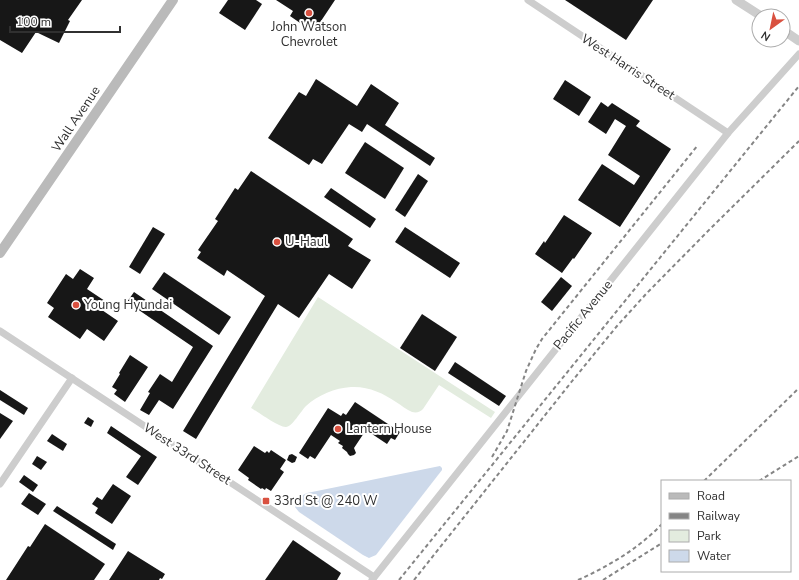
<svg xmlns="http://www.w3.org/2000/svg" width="799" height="580" font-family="'Nunito Sans',sans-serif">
  <rect width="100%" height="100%" fill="#fff"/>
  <path fill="#e3ecdf" d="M 318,297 L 495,412 L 491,418 L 439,385 L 423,409 C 420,412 417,413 412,412 C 407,410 401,405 396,402 C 383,393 368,386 351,387 C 335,388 318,395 306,406 C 301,411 292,427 286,427 C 280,428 258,412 251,408 Z"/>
  <polygon fill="#cdd9ea" points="440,466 442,468 442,470 376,555 369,558 363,555 299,512 295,507 295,502 299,497 307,493"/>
  <g fill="#171717">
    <polygon points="0,0 82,0 68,20 70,21 59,43 36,32 22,53 0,40"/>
    <polygon points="228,0 256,0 262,4 245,30 219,13"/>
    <polygon points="276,0 335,0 315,30 305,23 303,25 290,16 293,11"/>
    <polygon points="565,0 653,0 626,40"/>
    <polygon points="316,79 357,106 371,84 399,103 385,125 435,158 430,166 367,124 362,132 349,124 322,164 313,159 309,165 268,138 299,92 306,96"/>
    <polygon points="565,80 591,97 579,116 553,99"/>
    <polygon points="601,102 608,107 612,103 640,121 636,126 671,149 620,227 578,200 602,164 634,185 640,176 608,155 626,126 615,119 606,134 588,122"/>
    <polygon points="365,142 404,168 385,199 345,173"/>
    <polygon points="251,171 353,239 348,246 371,260 352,289 329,274 299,318 278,304 196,439 183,431 265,296 227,270 224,276 197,258 201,252 198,250 218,221 215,219 235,188 238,190"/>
    <polygon points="418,174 428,181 405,217 395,210"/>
    <polygon points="331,188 376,219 370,228 324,197"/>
    <polygon points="564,215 592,233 574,259 573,258 562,273 535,254 544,241 545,243"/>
    <polygon points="153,227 165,234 140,274 129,267"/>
    <polygon points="405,227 460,263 450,278 395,242"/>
    <polygon points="80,269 94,278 87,289 105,301 99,308 118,321 104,341 87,329 80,339 48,317 54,308 47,303 66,274 73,279"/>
    <polygon points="164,272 231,317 219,335 152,289"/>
    <polygon points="561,277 572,286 552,311 541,302"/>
    <polygon points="134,292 213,346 173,409 159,400 149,415 140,410 150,393 148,392 160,374 172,382 193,347 127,302"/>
    <polygon points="422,314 457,337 435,371 400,348"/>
    <polygon points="130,355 148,367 125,402 114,394 117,390 112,387 120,374 119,373"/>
    <polygon points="455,362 506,396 499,406 448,373"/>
    <polygon points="0,390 28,408 24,415 0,400"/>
    <polygon points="355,402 400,432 395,440 391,438 387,444 366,430 354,448 356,453 354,455 350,456 348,454 347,452 342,448 343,446 338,443 340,441 331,435 315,459 310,456 308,459 299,453 328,408 341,416 343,413 346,415"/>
    <polygon points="0,413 13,421 0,439"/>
    <polygon points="88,417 94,421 91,427 84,423"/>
    <polygon points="111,426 157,457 138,485 126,477 141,456 107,433"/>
    <polygon points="52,434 67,444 63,451 47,441"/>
    <polygon points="254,446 265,453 267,451 269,453 271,450 286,460 280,469 284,472 271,491 266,488 265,490 262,488 261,489 248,480 249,478 238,470"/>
    <polygon points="292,454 297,457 295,462 292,463 287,460 289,455"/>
    <polygon points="37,456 47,462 41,470 32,464"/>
    <polygon points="24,475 38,485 33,492 19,482"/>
    <polygon points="113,484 131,496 112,524 95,513 98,508 92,504 97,497 102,500"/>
    <polygon points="29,493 46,504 38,515 21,504"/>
    <polygon points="57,506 116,544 113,550 53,511"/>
    <polygon points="45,524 105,564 94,580 6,580 28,546 30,547"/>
    <polygon points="293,540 341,573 337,580 265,580"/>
    <polygon points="128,551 165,574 162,579 160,578 159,580 109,580"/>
  </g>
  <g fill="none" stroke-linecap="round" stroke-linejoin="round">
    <g stroke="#cdcdcd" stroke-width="7">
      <polyline points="528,0 728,133"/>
      <polyline points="0,331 374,577"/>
      <polyline points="0,484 72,378"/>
      <polyline points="372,580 728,133 799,54"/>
    </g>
    <g stroke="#cdcdcd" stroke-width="9">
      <polyline points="736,0 761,16"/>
      <polyline points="783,30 799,41"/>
    </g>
    <polyline stroke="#bababa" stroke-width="10" points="0,253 173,0"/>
    <g stroke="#858585" stroke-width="2" stroke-dasharray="4 3" stroke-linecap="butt">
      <polyline points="492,457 507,431 526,371 536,349 542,339 698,145"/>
      <polyline points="704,481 799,388"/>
      <polyline points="759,481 799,456"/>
      <polyline points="399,580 799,86"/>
      <polyline points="414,580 573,380 617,326 646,294 707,232 799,141"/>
      <path d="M 578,580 C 609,566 638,549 662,524"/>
      <polyline points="603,580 662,543"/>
    </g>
  </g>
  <g fill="#d95140" stroke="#fff" stroke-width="1.5">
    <circle cx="309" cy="13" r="4"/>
    <circle cx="277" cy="242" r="4"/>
    <circle cx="76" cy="305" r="4"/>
    <circle cx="338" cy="429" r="4"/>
    <rect x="262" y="497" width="8" height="8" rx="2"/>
  </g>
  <g text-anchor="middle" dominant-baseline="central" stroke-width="4" stroke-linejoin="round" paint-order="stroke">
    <g font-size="13" fill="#303030" stroke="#fff" text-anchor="start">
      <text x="309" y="27" text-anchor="middle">John Watson<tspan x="309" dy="15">Chevrolet</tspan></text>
      <text x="285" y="242">U-Haul</text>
      <text x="84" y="305">Young Hyundai</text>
      <text x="346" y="429">Lantern House</text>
      <text x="274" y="501">33rd St @ 240 W</text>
    </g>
    <g font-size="13" fill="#303030" stroke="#fff">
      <text transform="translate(628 67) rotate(33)">West Harris Street</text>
      <text transform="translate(76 119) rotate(-56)">Wall Avenue</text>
      <text transform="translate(583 315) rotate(-51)">Pacific Avenue</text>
      <text transform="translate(187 454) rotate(33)">West 33rd Street</text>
    </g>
  </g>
  <rect x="661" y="480" width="130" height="92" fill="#ffffff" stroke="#acacac"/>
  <rect x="669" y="493" width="20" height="6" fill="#bababa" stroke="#acacac"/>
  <text x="697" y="500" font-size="12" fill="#303030">Road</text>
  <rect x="669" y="513" width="20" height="6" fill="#858585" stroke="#acacac"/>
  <text x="697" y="520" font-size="12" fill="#303030">Railway</text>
  <rect x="669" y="530" width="20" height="12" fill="#e3ecdf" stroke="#acacac"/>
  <text x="697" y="540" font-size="12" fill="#303030">Park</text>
  <rect x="669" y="550" width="20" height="12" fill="#cdd9ea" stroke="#acacac"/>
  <text x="697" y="560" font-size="12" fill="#303030">Water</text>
  <g transform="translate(771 28) rotate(213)"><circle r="19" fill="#ffffff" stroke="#acacac"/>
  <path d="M0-3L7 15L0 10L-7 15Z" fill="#d95140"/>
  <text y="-6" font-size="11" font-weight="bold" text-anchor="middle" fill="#303030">N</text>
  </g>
  <path d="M10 26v6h110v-6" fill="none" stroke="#303030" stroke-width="2"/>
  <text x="16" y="26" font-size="12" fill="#303030" stroke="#ffffff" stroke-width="3" paint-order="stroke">100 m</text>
</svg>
